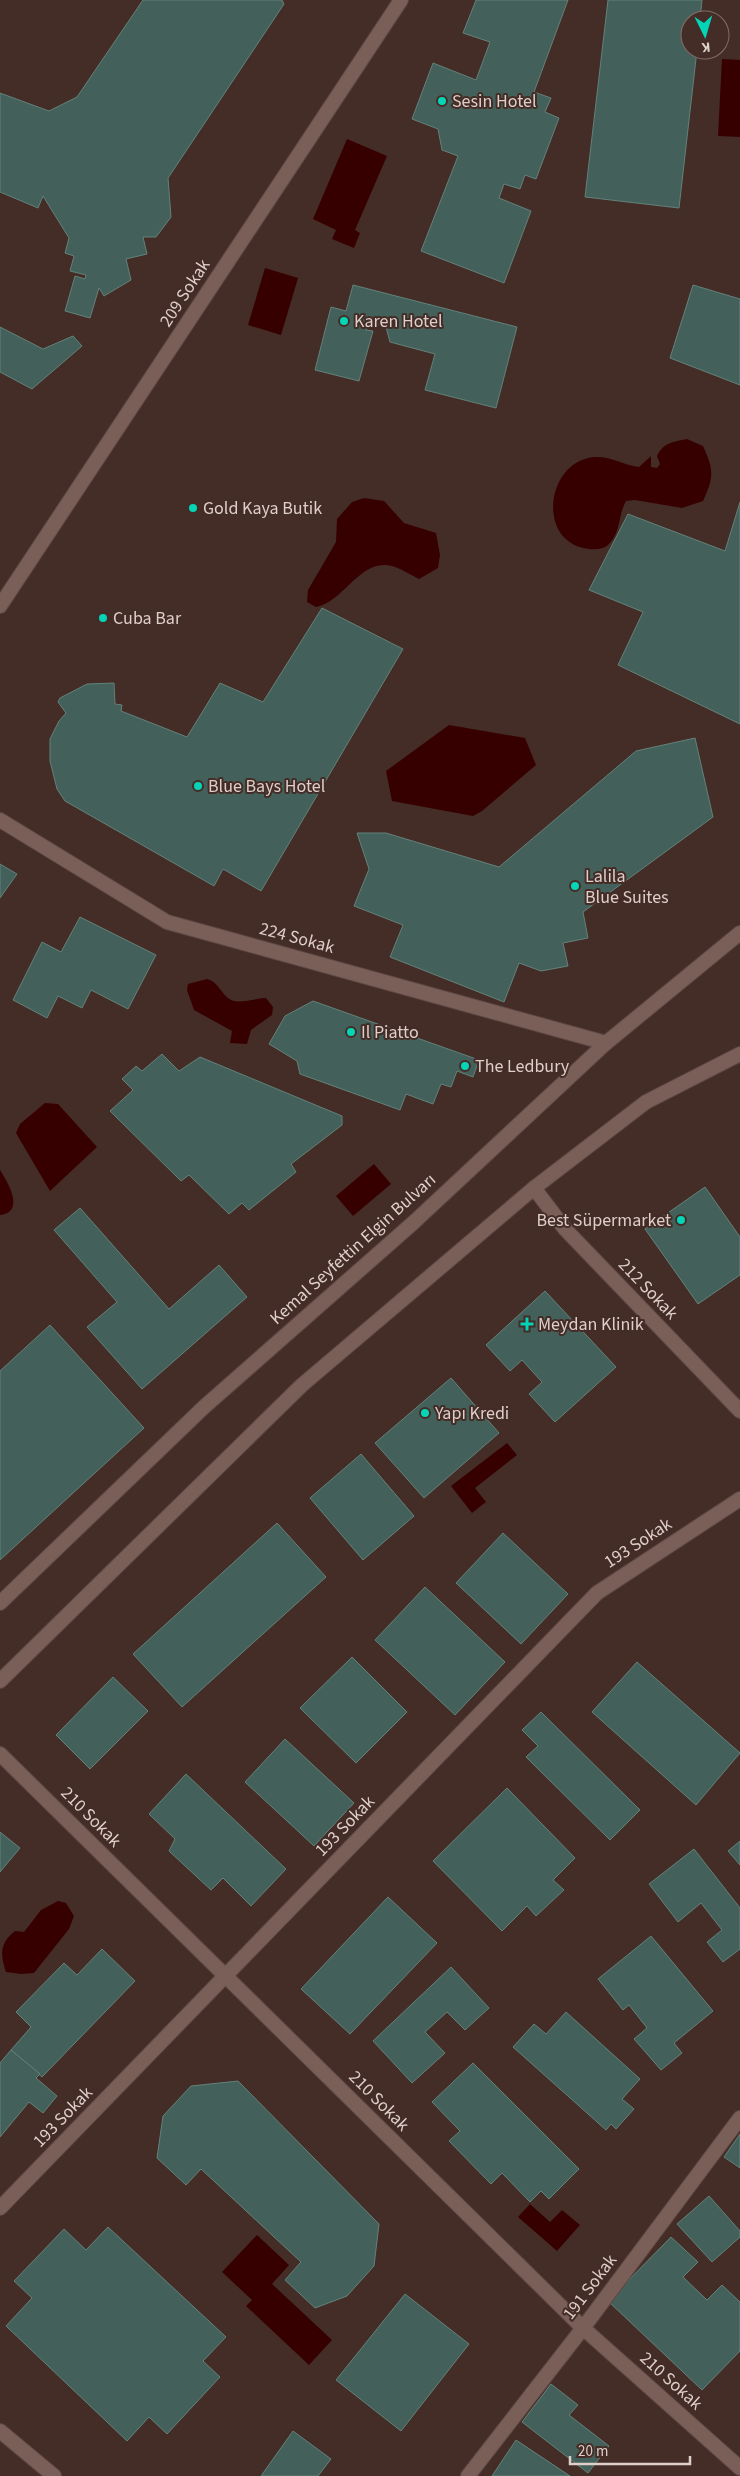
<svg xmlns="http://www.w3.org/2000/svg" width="740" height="2476" font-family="'Source Sans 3',sans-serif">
  <rect width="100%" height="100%" fill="#442c27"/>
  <g fill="#370000">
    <polygon points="722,59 740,60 740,137 718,136"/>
    <polygon points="347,139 387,156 355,230 360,233 354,248 332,239 336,230 313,219"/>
    <polygon points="265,268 298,278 281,335 248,325"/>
    <path d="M 687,439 L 703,446 C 714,470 714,477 703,501 L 682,508 L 635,500 L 626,501 C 618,515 621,531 610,543 C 605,549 597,550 589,549 C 535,543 546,460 595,457 C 611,456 623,465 639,467 L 651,456 L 651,467 L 657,468 L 660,464 L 657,456 C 664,442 673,442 687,439 Z"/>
    <path d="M 364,498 L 384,501 L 404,523 L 436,533 L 440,555 L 438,568 L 419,579 C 411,575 403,570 395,567 C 361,555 346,601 316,607 L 307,602 L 308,590 L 336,542 L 337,519 L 352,502 Z"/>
    <polygon points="449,725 525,738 536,765 482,811 473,816 392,801 386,771"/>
    <path d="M 207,979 C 220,982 221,997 234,1001 C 244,1003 256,998 266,998 L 273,1007 L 272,1015 L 251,1030 L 247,1044 L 230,1043 L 232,1031 L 194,1010 L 187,990 L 188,984 Z"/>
    <polygon points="45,1103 58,1104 97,1147 50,1191 16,1133 20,1124"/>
    <polygon points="374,1164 391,1184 353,1216 336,1196"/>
    <path d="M 0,1170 C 7,1181 26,1212 0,1215 Z"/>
    <polygon points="507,1443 517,1455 475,1488 486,1502 472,1513 451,1486"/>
    <path d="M 58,1901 L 66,1903 L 74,1916 L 69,1929 L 34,1973 L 21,1974 L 6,1972 C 0,1953 0,1943 15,1931 L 24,1932 L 41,1910 Z"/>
    <polygon points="530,2204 550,2222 562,2210 580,2225 557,2251 518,2217"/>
    <polygon points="257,2235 289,2265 272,2284 332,2340 309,2365 246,2306 252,2300 222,2272"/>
  </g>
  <g fill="#43615a" stroke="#63827a">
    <polygon points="143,0 282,0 284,4 168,178 171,217 156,237 143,237 147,254 126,259 131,280 104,296 99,288 90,318 65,311 75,276 85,279 86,275 70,271 74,256 65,253 69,238 43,196 38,208 0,192 0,93 49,111 77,97"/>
    <polygon points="476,0 568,0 534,92 551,98 545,112 559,118 536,179 525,175 520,189 504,184 499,198 531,211 504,283 421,251 458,156 442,150 438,129 412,119 433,63 476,80 490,42 463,33"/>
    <polygon points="608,0 702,0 700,20 690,20 690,50 697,50 679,208 585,197"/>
    <polygon points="353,285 517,327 496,408 425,390 435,354 390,342 386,327 368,322 366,330 373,331 359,381 315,370 331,307 346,311"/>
    <polygon points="693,285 740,299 740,385 670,358"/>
    <polygon points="0,327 43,349 73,336 82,346 32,389 0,372"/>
    <polygon points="740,502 740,724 618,665 643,612 589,590 628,514 725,551"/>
    <polygon points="322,608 403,649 261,891 223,869 214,886 65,801 57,789 50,761 50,739 59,721 66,713 58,702 60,698 87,684 114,683 115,704 122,705 121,711 187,737 220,683 263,702"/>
    <polygon points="695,738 713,817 583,912 588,938 563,943 568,966 541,971 519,963 504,1002 390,957 403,925 354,906 369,869 357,833 386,833 499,867 636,751"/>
    <polygon points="0,864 17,874 0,898"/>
    <polygon points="80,917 156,955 128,1009 91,990 82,1008 58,996 47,1018 13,1000 42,942 61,952"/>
    <polygon points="313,1001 479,1060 473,1077 457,1071 451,1087 441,1084 433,1104 406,1094 400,1110 300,1074 297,1061 269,1044 285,1016"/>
    <polygon points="162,1054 179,1071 200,1057 342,1116 342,1125 291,1164 296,1172 249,1210 242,1203 229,1214 189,1175 181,1181 110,1111 133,1090 122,1079 136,1066 142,1071"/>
    <polygon points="705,1187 740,1237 740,1275 698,1304 645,1229"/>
    <polygon points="80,1208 169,1309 219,1265 247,1297 142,1389 87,1327 117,1302 54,1230"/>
    <polygon points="545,1291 616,1367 555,1422 529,1394 542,1382 522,1360 510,1371 486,1345"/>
    <polygon points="50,1325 144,1428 0,1560 0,1371"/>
    <polygon points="451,1378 499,1433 424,1498 375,1443"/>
    <polygon points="361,1454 414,1516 363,1560 310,1498"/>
    <polygon points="277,1523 326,1577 182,1707 133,1654"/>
    <polygon points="503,1533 568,1594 521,1644 456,1583"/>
    <polygon points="425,1587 505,1662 455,1715 375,1640"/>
    <polygon points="352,1657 407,1712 356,1763 300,1708"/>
    <polygon points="637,1662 740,1753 696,1805 592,1712"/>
    <polygon points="113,1677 148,1711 90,1769 56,1735"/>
    <polygon points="541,1712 640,1810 610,1840 526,1757 538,1746 522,1730"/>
    <polygon points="285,1739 354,1803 314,1846 245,1782"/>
    <polygon points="186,1774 286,1869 251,1906 223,1878 211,1890 169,1851 175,1839 149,1814"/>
    <polygon points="507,1788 575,1858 553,1880 564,1890 536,1916 527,1906 502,1931 433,1861"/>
    <polygon points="0,1832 20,1848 0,1872"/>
    <polygon points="740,1841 740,1865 728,1851"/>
    <polygon points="694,1849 740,1908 740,1949 723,1962 707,1942 722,1930 701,1903 678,1922 649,1884"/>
    <polygon points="388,1897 437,1943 350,2034 301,1989"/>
    <polygon points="651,1936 713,2011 674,2043 682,2053 661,2070 634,2039 647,2028 629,2005 623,2010 598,1979"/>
    <polygon points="102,1949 135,1981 42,2077 11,2050 31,2027 16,2012 64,1963 77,1975"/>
    <polygon points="451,1967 489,2008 465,2030 447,2012 425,2032 445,2053 412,2083 373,2041"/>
    <polygon points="566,2012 640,2079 622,2099 634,2109 616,2129 611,2124 606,2130 513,2047 534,2024 546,2034"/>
    <polygon points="11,2050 40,2074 36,2078 57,2096 43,2113 29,2102 0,2137 0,2063"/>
    <polygon points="473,2063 579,2169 549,2199 541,2191 530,2202 502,2173 491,2184 449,2141 460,2131 432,2102"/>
    <polygon points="238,2081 379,2224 374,2266 347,2296 315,2308 285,2280 301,2262 201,2169 186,2185 157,2158 163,2116 191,2086"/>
    <polygon points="740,2134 740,2168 724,2157"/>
    <polygon points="709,2196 740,2231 740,2237 712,2262 677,2224"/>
    <polygon points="108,2227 226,2337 203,2361 220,2377 167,2434 149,2417 127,2441 6,2326 32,2298 14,2281 64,2229 86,2250"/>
    <polygon points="671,2237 698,2262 683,2277 707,2300 722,2285 740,2302 740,2351 702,2390 608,2301"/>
    <polygon points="405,2294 469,2344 401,2431 336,2380"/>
    <polygon points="551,2384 578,2405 569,2415 609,2446 588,2473 522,2422"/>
    <polygon points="293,2431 331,2459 318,2476 261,2476"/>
    <polygon points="516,2440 570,2476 492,2476"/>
  </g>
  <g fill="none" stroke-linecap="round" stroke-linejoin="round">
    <defs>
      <g id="minor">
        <polyline points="0,606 401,0"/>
        <polyline points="0,820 167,922 606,1043"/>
        <polyline points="534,1188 565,1229 740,1411"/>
        <polyline points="0,1754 583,2328 740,2468"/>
        <polyline points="0,2208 597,1593 740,1499"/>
        <polyline points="0,2431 54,2476"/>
        <polyline points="468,2476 583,2328 740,2118"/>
      </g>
      <g id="secondary">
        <polyline points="0,1603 204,1407 413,1223 606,1043 740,933"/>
        <polyline points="0,1681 302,1385 534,1188 646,1102 740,1054"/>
      </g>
    </defs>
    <use href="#minor" stroke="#5d4844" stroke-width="16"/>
    <use href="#secondary" stroke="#5d4844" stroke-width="16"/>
    <use href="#minor" stroke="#7a5f58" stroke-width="14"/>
    <use href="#secondary" stroke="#7a5f58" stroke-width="14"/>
  </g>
  <g fill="#03d5b6" stroke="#442c27" stroke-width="2">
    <circle cx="442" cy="101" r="5"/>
    <circle cx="344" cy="321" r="5"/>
    <circle cx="193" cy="508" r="5"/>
    <circle cx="103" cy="618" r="5"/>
    <circle cx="198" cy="786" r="5"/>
    <circle cx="575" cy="886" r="5"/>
    <circle cx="351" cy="1032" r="5"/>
    <circle cx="465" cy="1066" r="5"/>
    <circle cx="681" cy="1220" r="5"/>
    <path d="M524.5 1316.5h5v5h5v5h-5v5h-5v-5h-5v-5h5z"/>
    <circle cx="425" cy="1413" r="5"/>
  </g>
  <g text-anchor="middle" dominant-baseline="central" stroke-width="4" stroke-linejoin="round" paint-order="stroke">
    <g font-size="18" fill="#dfcfcb" stroke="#442c27" text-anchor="start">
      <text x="452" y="101">Sesin Hotel</text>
      <text x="354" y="321">Karen Hotel</text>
      <text x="203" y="508">Gold Kaya Butik</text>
      <text x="113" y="618">Cuba Bar</text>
      <text x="208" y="786">Blue Bays Hotel</text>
      <text x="585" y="876">Lalila<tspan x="585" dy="21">Blue Suites</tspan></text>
      <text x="361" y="1032">Il Piatto</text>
      <text x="475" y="1066">The Ledbury</text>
      <text x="671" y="1220" text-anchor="end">Best Süpermarket</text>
      <text x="538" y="1324">Meydan Klinik</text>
      <text x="435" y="1413">Yapı Kredi</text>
    </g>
    <g font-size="18" fill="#dfcfcb" stroke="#442c27">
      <text transform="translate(185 293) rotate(-57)">209 Sokak</text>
      <text transform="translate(297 938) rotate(15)">224 Sokak</text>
      <text transform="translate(353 1249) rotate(-42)">Kemal Seyfettin Elgin Bulvarı</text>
      <text transform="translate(648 1289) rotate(46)">212 Sokak</text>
      <text transform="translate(638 1543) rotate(-33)">193 Sokak</text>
      <text transform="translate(91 1817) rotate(45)">210 Sokak</text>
      <text transform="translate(345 1826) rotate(-46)">193 Sokak</text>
      <text transform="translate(379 2101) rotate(45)">210 Sokak</text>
      <text transform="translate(63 2117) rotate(-46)">193 Sokak</text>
      <text transform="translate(590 2287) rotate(-53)">191 Sokak</text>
      <text transform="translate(671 2381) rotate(42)">210 Sokak</text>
    </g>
  </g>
  <g transform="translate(705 35) rotate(175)"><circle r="24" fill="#442c27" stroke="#826d69"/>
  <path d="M0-4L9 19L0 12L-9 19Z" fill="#03d5b6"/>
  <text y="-8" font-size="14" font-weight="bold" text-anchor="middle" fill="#dfcfcb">K</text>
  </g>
  <path d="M570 2456v8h120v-8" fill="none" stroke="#dfcfcb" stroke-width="2.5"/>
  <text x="578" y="2456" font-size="15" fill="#dfcfcb" stroke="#442c27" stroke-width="4" paint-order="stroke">20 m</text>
</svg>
